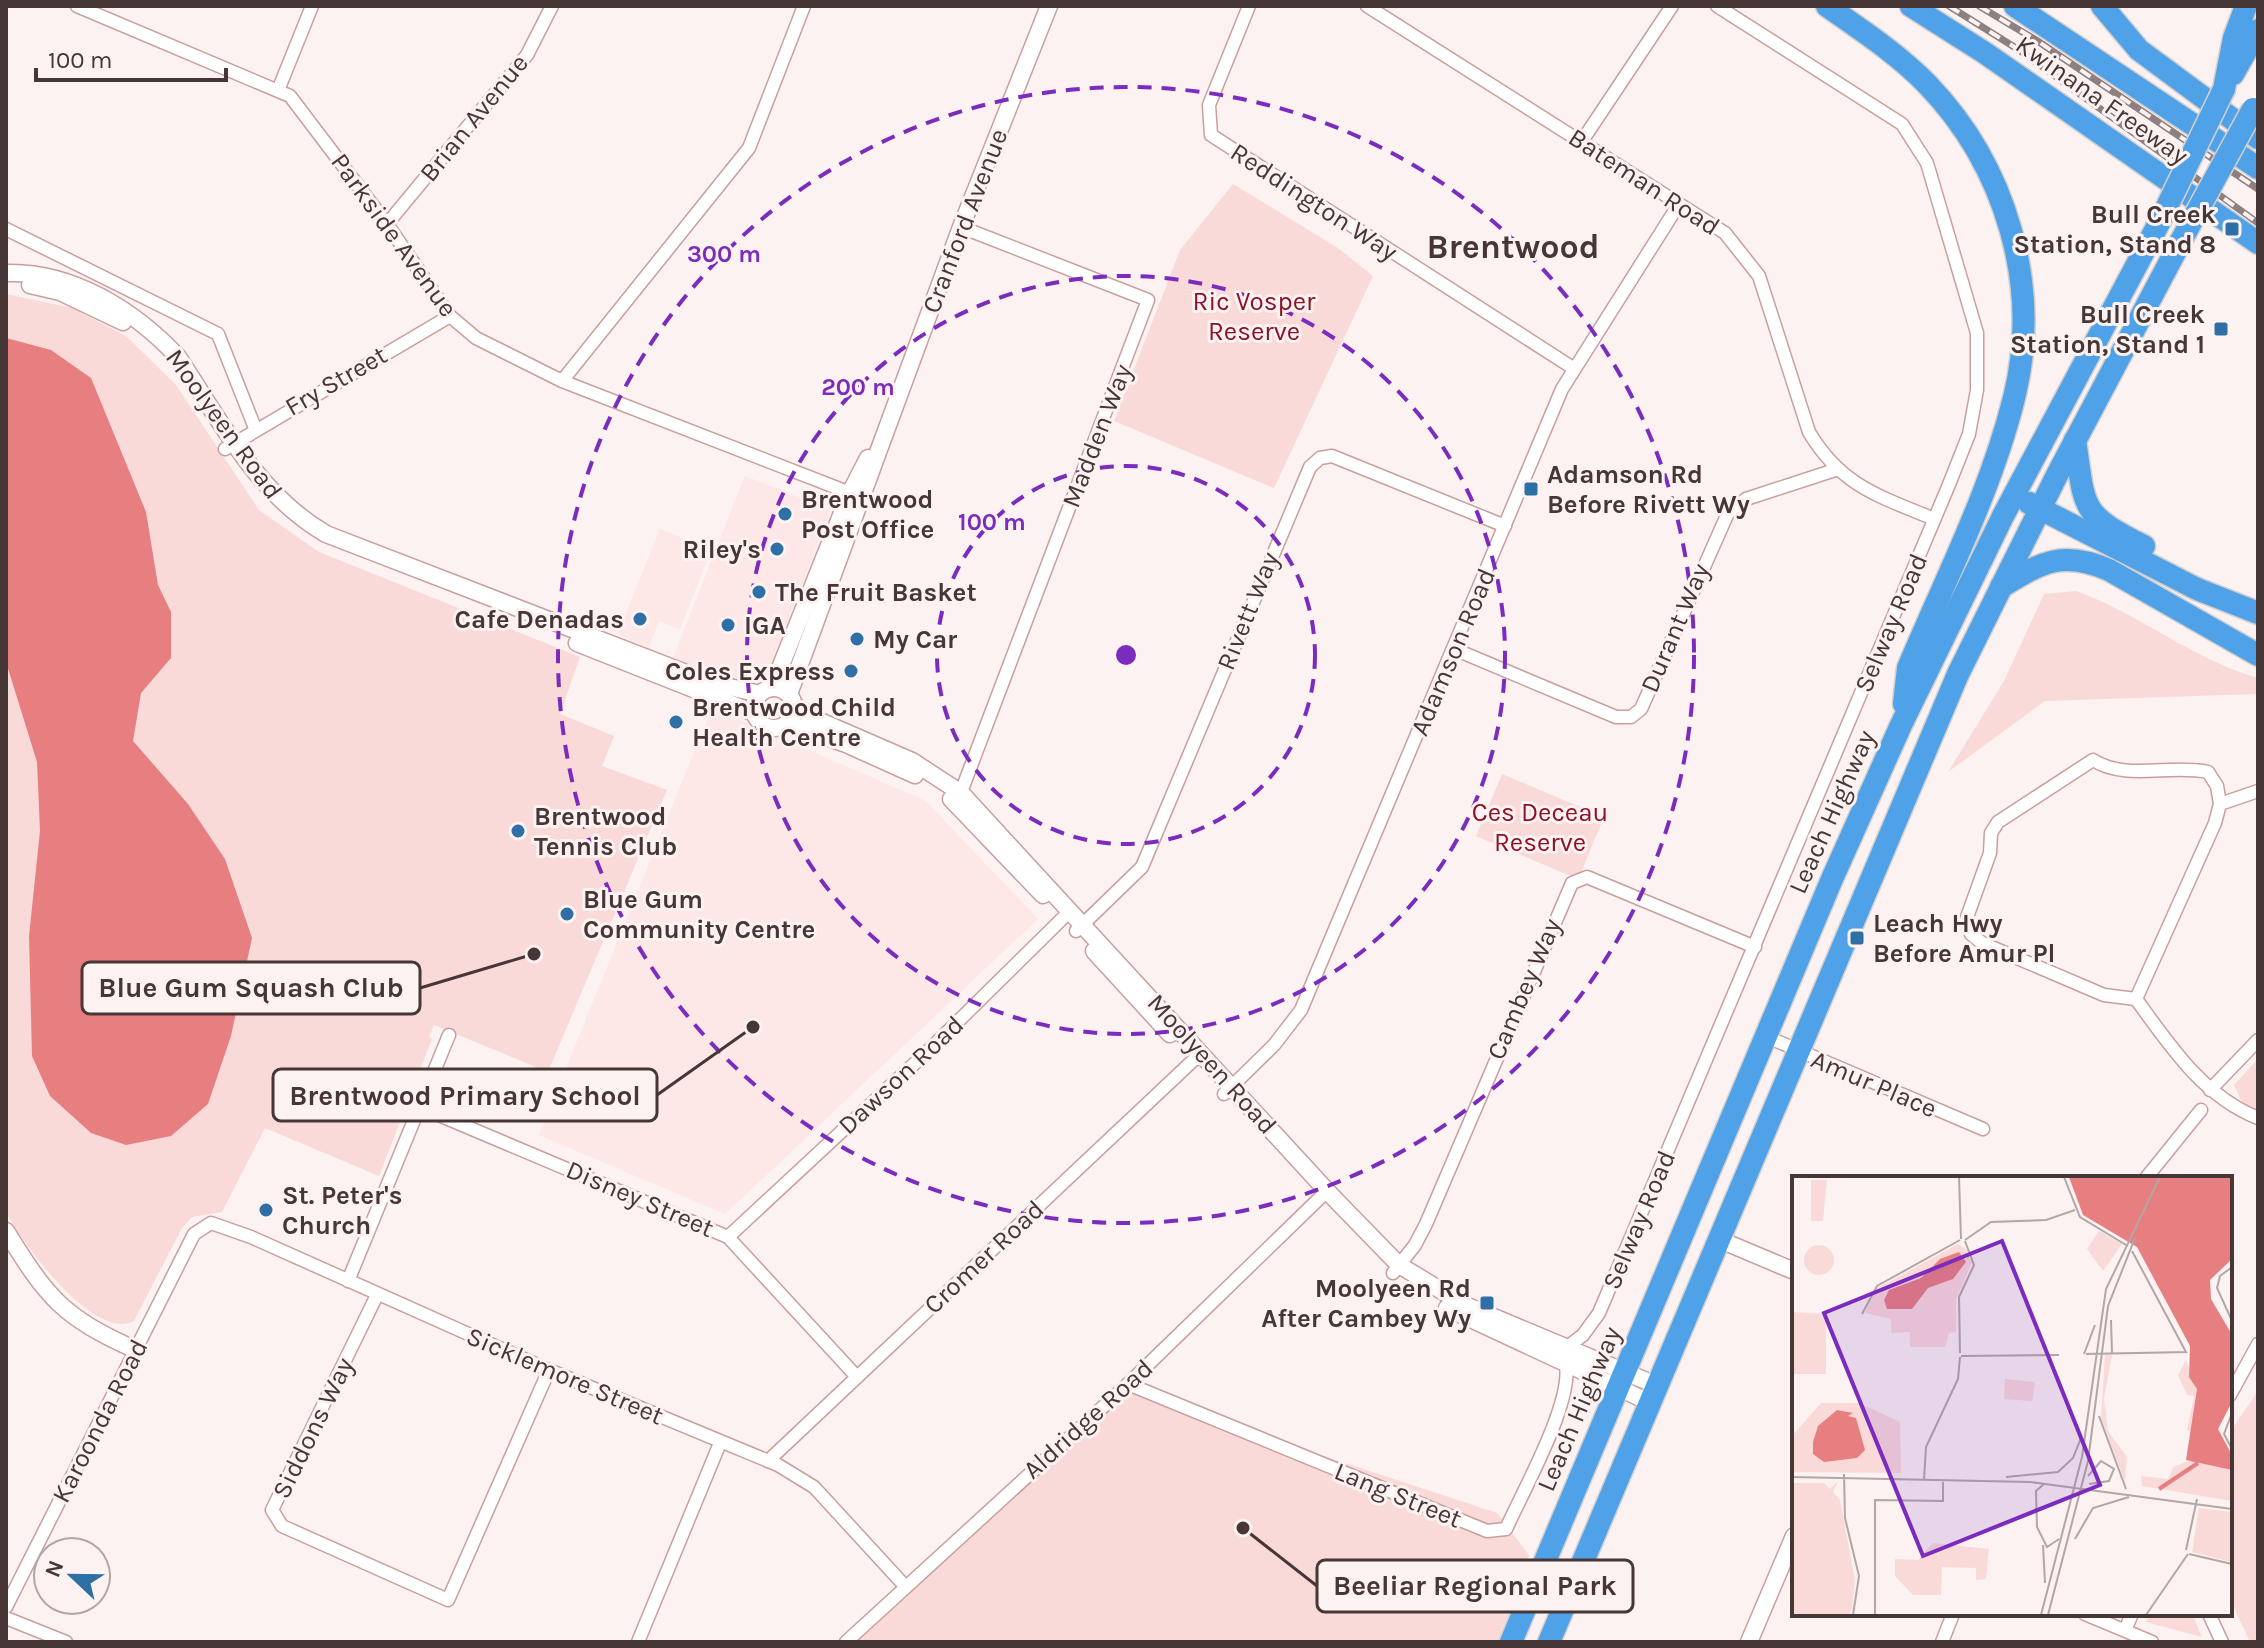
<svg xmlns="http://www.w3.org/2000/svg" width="2264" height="1648" font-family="Karla,sans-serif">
  <rect width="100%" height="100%" fill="#fbf2f1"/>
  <g fill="#fde7e7">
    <polygon points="745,476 831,510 769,668 749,684 726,685 671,663"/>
    <polygon points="660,529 711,550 680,629 659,621 648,648 618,634"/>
    <polygon points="712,708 926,801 1038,919 725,1214 539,1135"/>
  </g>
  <g fill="#f9dad9">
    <polygon points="1233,184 1338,248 1373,276 1274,488 1114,421 1180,250"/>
    <path d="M 6,294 L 72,308 L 126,336 L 176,385 L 259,510 L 319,552 L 580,657 L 560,714 L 614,736 L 602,766 L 667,790 L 548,1072 L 434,1025 L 429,1037 L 432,1039 L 379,1176 L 265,1128 L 222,1212 L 192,1217 L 182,1228 L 134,1321 C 94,1342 23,1244 6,1212 Z"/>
    <path d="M 2076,591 C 2140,614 2192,659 2258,678 L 2257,694 L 2045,701 L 1948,772 L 2004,681 L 2044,594 Z"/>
    <polygon points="1502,774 1604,817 1580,875 1568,875 1476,836"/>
    <polygon points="2258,1059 2258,1112 2244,1106 2234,1085"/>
    <polygon points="2258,1391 2258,1642 2250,1642 2230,1599 2230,1432"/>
    <polygon points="1133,1393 1497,1513 1529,1555 1514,1611 1500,1642 854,1642 1123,1394"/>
    <polygon points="2150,1614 2192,1614 2202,1637 2146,1622"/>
  </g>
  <polygon fill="#e77f80" points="6,338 51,350 91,378 146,512 158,585 171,612 171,658 141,693 133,741 188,804 225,859 252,938 231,1036 208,1104 171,1136 126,1145 91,1133 50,1096 32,1056 29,936 40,831 37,762 6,662"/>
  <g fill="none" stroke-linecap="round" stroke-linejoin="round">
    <defs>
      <g id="street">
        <polyline points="77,6 290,96 387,224 450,316 476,338 562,381 858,496"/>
        <polyline points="1249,6 1209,105 1211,135 1573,368"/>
        <path d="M 1367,6 L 1725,233 L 1759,276 L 1809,432 C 1841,486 1879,496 1934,519"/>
        <polyline points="279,88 312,6"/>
        <polyline points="1582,141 1672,6"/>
        <polyline points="387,224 527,55 552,6"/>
        <polyline points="6,229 218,334 255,428"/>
        <polyline points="562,381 749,148 804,6"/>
        <polyline points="225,449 450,316"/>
        <polyline points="1454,649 1616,717 1631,717 1641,709 1728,513 1746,499 1835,470"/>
        <path d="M 2093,760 C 2126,781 2169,764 2208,772 L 2217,786 L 2220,804 L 2215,823 L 2136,999 L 2104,995 L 1982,943 L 1971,934 L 1966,920 L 1990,853 L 1991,833 L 1998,822 Z"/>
        <polyline points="958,800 1148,300 961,227"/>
        <polyline points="2220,804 2258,791"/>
        <polyline points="1076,931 1142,867 1310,467 1320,458 1332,456 1505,526"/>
        <path d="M 2136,999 C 2170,1046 2203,1096 2258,1118"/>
        <polyline points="1765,1036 1983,1129"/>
        <polyline points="2210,1090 2258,1040"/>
        <polyline points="1224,1094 1274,1045 1301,1010 1562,389 1679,204"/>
        <polyline points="420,1107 728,1237 857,1377"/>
        <polyline points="2146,1178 2201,1110"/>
        <polyline points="728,1237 927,1052 1071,910"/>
        <polyline points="1393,1273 1415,1245 1426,1224 1572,883 1587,877 1755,947"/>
        <polyline points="348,1281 449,1035"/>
        <polyline points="377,1295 272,1510 282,1526 448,1600 549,1370"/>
        <polyline points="1566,1348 1583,1335 1599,1313 1948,487 1969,434 1977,390 1977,333 1927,163 1902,124 1717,6"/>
        <path d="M 1128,1384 L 1487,1531 L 1506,1529 C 1523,1491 1572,1404 1566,1366"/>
        <polyline points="2230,1395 2258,1344"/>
        <polyline points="768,1461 1201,1053"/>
        <polyline points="6,1607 194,1234 211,1223 251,1237 549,1370 778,1465 814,1487 904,1585"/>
        <polyline points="2085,1614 2152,1642"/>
        <polyline points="2209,1614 2222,1642"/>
        <polyline points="6,1618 66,1642"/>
        <polyline points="2125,1630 2132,1614"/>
        <polyline points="638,1642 720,1443"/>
        <polyline points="846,1642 1128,1384 1327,1191"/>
        <polyline points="1942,1642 1953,1614"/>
      </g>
      <g id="secondary">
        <path d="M 6,273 C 72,271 134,310 178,357 C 222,423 256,493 326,534 L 712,683 L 760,694"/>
        <polyline points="30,285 60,292 123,322"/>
        <polyline points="577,643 754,713"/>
        <polyline points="772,688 850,493 868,458"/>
        <circle cx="774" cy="708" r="20"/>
        <polyline points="789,694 961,227 1049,6"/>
        <polyline points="794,705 813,718 912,761 961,793 1327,1191 1399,1265 1465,1305 1656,1385"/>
        <polyline points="787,723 846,744 915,775"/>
        <polyline points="951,799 1043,895"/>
        <polyline points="1094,951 1170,1034"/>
        <path d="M 6,1231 C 48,1299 63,1317 136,1350"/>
        <polyline points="1718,1239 1794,1271"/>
        <polyline points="1447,1308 1649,1402"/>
        <polyline points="1749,1642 1794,1536"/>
      </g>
      <g id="highway">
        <path d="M 1827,6 C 1861,30 1898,54 1927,84 C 2006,166 2042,286 2014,398 C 1991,491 1945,580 1908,668 L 1904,704"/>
        <polyline points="1911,6 1985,53 2258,243"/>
        <polyline points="2015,6 2258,168"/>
        <polyline points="2102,6 2139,50 2258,138"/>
        <polyline points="2233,74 2258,30"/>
        <polyline points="2224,89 2234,38 2246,6"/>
        <path d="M 2075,440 C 2085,508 2079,514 2144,546"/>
        <polyline points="2029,503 2197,589 2258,613"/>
        <path d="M 2001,587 C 2042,562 2062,550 2109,570 L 2258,655"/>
        <polyline points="1511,1642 1832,879 1901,725 2003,516 2159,223"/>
        <polyline points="1549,1642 1958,674 2057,475 2182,239"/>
      </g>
    </defs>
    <use href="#street" stroke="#c99f9e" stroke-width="15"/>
    <use href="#secondary" stroke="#c99f9e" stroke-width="19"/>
    <use href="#highway" stroke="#d3cfcf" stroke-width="25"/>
    <use href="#street" stroke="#fff" stroke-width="12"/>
    <use href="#secondary" stroke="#fff" stroke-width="16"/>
    <use href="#highway" stroke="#50a2e8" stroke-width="22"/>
    <defs>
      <g id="rail">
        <polyline points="1949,6 2019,50 2258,223"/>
        <polyline points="1979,6 2036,40 2258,189"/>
      </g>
    </defs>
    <use href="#rail" stroke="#8e807f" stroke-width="7"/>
    <use href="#rail" stroke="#fbf2f1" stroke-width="4" stroke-dasharray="12" stroke-linecap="butt"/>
    <defs>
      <g id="highway-bridge">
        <polyline points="2159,223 2224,89"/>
        <polyline points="2182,239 2253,109"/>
      </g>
    </defs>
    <use href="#highway-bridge" stroke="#d3cfcf" stroke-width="25" stroke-linecap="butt"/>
    <use href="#highway-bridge" stroke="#50a2e8" stroke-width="22"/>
  </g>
  <g fill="none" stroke="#7b2cbf" stroke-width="4" stroke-dasharray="14 10">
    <circle cx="1126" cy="655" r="189"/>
    <circle cx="1126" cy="655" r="379"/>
    <circle cx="1126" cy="655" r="568"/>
  </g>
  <g fill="#2e6fa5" stroke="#fbf2f1" stroke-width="3">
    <rect x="2224" y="221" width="16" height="16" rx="4"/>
    <rect x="2213" y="321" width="16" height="16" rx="4"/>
    <rect x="1523" y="481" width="16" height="16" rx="4"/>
    <circle cx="785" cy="514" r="8"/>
    <circle cx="777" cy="549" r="8"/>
    <circle cx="759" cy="592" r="8"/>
    <circle cx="640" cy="619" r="8"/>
    <circle cx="728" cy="625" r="8"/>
    <circle cx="857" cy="639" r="8"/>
    <circle cx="851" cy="671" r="8"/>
    <circle cx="676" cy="722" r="8"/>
    <circle cx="518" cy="831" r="8"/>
    <circle cx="567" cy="914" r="8"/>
    <rect x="1849" y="930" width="16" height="16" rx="4"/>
    <circle cx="266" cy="1210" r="8"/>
    <rect x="1479" y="1295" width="16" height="16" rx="4"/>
  </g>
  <g text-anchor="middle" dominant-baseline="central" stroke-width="6" stroke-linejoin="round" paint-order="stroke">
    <g font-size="26" fill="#473636" stroke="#fbf2f1">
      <text transform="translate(2102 100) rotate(35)">Kwinana Freeway</text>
      <text transform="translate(474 118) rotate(-51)">Brian Avenue</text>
      <text transform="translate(1644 182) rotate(33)">Bateman Road</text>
      <text transform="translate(1314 202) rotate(33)">Reddington Way</text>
      <text transform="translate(965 221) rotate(-69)">Cranford Avenue</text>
      <text transform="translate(394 235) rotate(54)">Parkside Avenue</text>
      <text transform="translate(336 381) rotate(-30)">Fry Street</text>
      <text transform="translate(224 424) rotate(54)">Moolyeen Road</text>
      <text transform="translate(1097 436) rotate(-69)">Madden Way</text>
      <text transform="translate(1248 611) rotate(-68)">Rivett Way</text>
      <text transform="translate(1891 623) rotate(-67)">Selway Road</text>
      <text transform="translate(1675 628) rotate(-67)">Durant Way</text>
      <text transform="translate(1453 652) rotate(-67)">Adamson Road</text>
      <text transform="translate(1832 812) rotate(-66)">Leach Highway</text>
      <text transform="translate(1524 989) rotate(-67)">Cambey Way</text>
      <text transform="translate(1212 1064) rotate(48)">Moolyeen Road</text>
      <text transform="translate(901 1075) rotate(-43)">Dawson Road</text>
      <text transform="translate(1874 1084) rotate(23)">Amur Place</text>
      <text transform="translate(640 1199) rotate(23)">Disney Street</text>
      <text transform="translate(1639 1220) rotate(-67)">Selway Road</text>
      <text transform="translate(984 1257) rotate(-43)">Cromer Road</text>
      <text transform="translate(565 1376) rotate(23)">Sicklemore Street</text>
      <text transform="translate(1579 1409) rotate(-67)">Leach Highway</text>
      <text transform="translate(1088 1419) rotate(-42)">Aldridge Road</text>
      <text transform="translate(100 1421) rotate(-63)">Karoonda Road</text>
      <text transform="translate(313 1428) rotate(-64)">Siddons Way</text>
      <text transform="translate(1398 1495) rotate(22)">Lang Street</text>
    </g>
    <g font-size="26" font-weight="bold" fill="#473636" stroke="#fbf2f1" text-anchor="start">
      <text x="2216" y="214" text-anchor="end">Bull Creek<tspan x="2216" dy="30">Station, Stand 8</tspan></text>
      <text x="2205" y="314" text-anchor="end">Bull Creek<tspan x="2205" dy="30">Station, Stand 1</tspan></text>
      <text x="1547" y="474">Adamson Rd<tspan x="1547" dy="30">Before Rivett Wy</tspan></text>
      <text x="801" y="499">Brentwood<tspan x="801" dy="30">Post Office</tspan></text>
      <text x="761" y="549" text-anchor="end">Riley's</text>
      <text x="775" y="592">The Fruit Basket</text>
      <text x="624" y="619" text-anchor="end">Cafe Denadas</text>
      <text x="744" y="625">IGA</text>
      <text x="873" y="639">My Car</text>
      <text x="835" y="671" text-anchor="end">Coles Express</text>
      <text x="692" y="707">Brentwood Child<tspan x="692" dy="30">Health Centre</tspan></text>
      <text x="534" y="816">Brentwood<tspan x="534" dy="30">Tennis Club</tspan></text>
      <text x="583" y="899">Blue Gum<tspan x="583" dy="30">Community Centre</tspan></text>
      <text x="1873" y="923">Leach Hwy<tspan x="1873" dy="30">Before Amur Pl</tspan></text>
      <text x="282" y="1195">St. Peter's<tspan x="282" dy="30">Church</tspan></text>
      <text x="1471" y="1288" text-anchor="end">Moolyeen Rd<tspan x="1471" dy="30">After Cambey Wy</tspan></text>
    </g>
    <g font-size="26" fill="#8f1026" stroke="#fbf2f1">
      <text x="1254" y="301">Ric Vosper<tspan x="1254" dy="30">Reserve</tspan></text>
      <text x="1540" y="812">Ces Deceau<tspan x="1540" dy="30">Reserve</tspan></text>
    </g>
    <g font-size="34" font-weight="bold" fill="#473636" stroke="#fbf2f1">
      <text x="1513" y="247">Brentwood</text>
    </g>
  </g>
  <g transform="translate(1792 1176)">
    <rect width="440" height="440" fill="#fbf2f1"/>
    <path d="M 35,4 L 31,45 L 19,45 L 19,4 ZM 307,55 L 330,68 L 311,95 L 295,73 ZM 166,68 L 178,76 L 180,86 L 164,123 L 164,156 L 157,157 L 153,171 L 118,171 L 118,156 L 99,157 L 99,143 L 73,137 L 84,113 ZM12 84a15 15 0 1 1 30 0a15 15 0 1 1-30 0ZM 0,136 L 34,138 L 34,198 L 0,198 ZM 313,179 L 320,179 L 312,222 L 316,255 L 335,281 L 333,306 L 309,242 ZM 394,184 L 405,212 L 401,255 L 395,254 L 402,220 L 395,219 L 386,199 ZM 213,203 L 243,206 L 240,225 L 212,223 ZM 29,227 L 67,227 L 108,246 L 109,297 L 0,296 L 0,260 ZM 401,283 L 440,294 L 440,325 L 350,310 L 349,300 L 376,303 L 381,291 ZM 46,305 L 41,316 L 48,324 L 63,404 L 60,432 L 57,439 L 0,439 L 0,307 L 32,307 L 38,313 ZM 407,332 L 440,336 L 440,386 L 400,376 ZM 141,367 L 197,373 L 194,403 L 184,404 L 184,392 L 150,391 L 149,419 L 121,419 L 103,400 L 103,383 L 126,384 Z" fill="#f9dad9"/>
    <path d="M 277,1 L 440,1 L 440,83 L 418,104 L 419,123 L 439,157 L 440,226 L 426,253 L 440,279 L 440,294 L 394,284 L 405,213 L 397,201 L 398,170 L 345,71 L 291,39 ZM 167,76 L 174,86 L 161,103 L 136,112 L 120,133 L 95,133 L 92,124 L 97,114 L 129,102 L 148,83 ZM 45,234 L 61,237 L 56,240 L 64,242 L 73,274 L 65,282 L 32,286 L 21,278 L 21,266 L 26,250 Z" fill="#e77f80"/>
    <path fill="none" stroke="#e77f80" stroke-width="4" d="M 367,313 L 406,287"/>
    <path fill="none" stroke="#b3a7a6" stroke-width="2" d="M 167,1 L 169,63M 272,1 L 288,41 L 334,69M 173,64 L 199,46 L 254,44 L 283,34M 440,91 L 428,100 L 425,112 L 440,145M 70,138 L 85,110 L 168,64M 319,144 L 320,177M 168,177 L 167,121 L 182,89 L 173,65M 292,178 L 303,149M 294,178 L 394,176 L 340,75M 169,180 L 267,179M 440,237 L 432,258 L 440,273M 307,240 L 334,313M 52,298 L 53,342 L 67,400 L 61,439M 296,300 L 309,285 L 322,293 L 317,305 L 297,308M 0,301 L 238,306 L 440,333M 214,301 L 266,296 L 281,282 L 289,262M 132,304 L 134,271 L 166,203 L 168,181M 252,308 L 244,315 L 245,351 L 255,371 L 267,363M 283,363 L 301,332 L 337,321M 251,369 L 253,407M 394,374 L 405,323M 397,378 L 440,388M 83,439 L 83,324 L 151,325 L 151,306M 249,439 L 290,281 L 314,113 L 368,1M 256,439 L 296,285 L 316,130 L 343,62M 354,439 L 396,378"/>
    <path fill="#7b2cbf" fill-opacity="0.15" stroke="#7b2cbf" stroke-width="4" d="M 210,65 L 308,309 L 131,380 L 32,137 Z"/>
    <rect width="440" height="440" fill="none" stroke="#473636" stroke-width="4"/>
  </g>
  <circle cx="1126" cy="655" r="12" fill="#7b2cbf" stroke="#fbf2f1" stroke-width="4"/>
  <g font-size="24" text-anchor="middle" font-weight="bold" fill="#7b2cbf" stroke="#fbf2f1" stroke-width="6" stroke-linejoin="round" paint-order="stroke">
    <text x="724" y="262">300 m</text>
    <text x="858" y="395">200 m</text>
    <text x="992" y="530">100 m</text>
  </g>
  <path fill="none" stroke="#473636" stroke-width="3" d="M534 954L420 988M753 1027L657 1095M1243 1528L1317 1586"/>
  <g fill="#473636" stroke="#fbf2f1" stroke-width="3">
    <circle cx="534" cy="954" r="8"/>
    <circle cx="753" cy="1027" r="8"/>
    <circle cx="1243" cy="1528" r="8"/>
  </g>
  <g fill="#fbf2f1" stroke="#473636" stroke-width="3">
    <rect x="82" y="962" width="338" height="52" rx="8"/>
    <rect x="273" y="1069" width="384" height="52" rx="8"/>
    <rect x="1317" y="1560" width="316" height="52" rx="8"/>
  </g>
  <g font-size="28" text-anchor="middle" font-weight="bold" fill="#473636">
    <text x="251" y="997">Blue Gum Squash Club</text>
    <text x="465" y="1105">Brentwood Primary School</text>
    <text x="1475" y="1595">Beeliar Regional Park</text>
  </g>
  <rect width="2264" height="1648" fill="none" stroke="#473636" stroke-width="16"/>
  <g transform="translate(72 1576) rotate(292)"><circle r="38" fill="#fbf2f1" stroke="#b3a7a6" stroke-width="2"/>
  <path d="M0-6L14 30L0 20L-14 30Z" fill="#2e6fa5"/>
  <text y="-12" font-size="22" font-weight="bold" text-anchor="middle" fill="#473636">N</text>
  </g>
  <path d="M36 68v12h190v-12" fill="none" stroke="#473636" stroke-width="4"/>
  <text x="48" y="68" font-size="24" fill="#473636" stroke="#fbf2f1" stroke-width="6" paint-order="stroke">100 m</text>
</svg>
